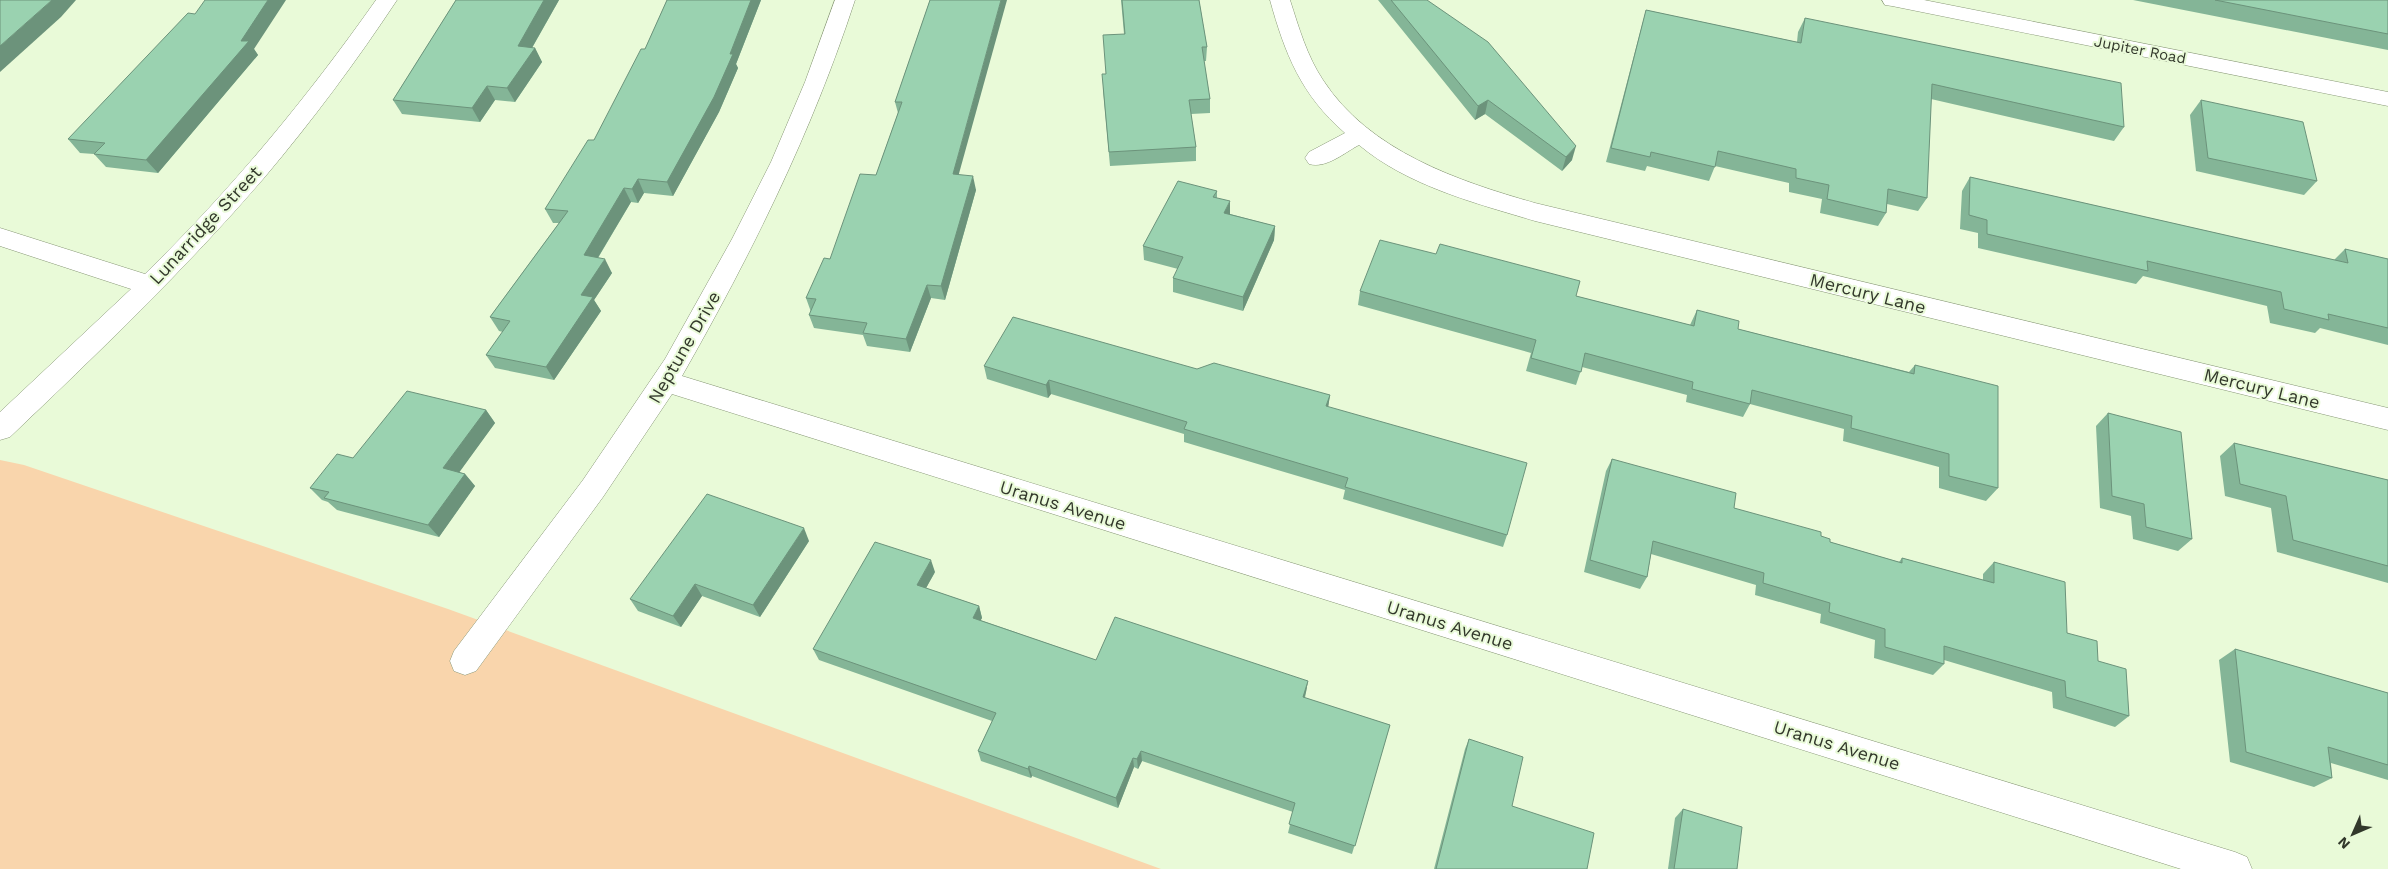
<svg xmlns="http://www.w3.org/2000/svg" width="2388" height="869" font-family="'Work Sans',sans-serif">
  <rect width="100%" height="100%" fill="#e9fad8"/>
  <polygon fill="#f9d5ac" points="0,460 24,465 448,609 1161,869 0,869"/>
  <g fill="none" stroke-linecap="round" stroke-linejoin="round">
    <defs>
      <g id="minor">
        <path d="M 376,0 L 397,0 C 356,62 312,121 264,178 C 185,270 97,354 10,437 L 0,440 L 0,412 L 131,289 L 0,246 L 0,228 L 145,274 C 231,190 307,98 376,0 Z"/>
        <path d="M 835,0 L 855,0 C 812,132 751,255 682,376 L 2235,852 L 2247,857 L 2252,869 L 2181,869 L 672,394 L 603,497 L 476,671 L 465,675 L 454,671 L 450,661 L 454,651 L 583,480 L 665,359 L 732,239 L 771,162 L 805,82 Z"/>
        <path d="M 1270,0 L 1290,0 C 1299,28 1307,56 1323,80 C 1369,151 1458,181 1535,203 L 2388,408 L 2388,430 L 1535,221 C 1475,203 1408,186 1359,145 C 1344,153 1326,169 1309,164 L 1305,158 L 1309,152 L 1345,133 C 1301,95 1285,54 1270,0 Z"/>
        <polygon points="1882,0 1924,0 2388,92 2388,106 1892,6 1885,5"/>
      </g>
    </defs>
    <use href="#minor" stroke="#889777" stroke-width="1"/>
    <use href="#minor" fill="#fff" fill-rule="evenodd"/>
  </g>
  <g fill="#84b597">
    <polygon points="456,0 559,0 532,48 535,48 542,62 515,102 495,100 480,122 402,114 393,100"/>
    <polygon points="667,0 761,0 736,64 738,68 719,112 673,196 644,193 638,203 631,202 598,258 612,273 594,300 601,311 554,380 495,368 486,355 503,332 499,331 490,317 559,223 553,223 545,209 594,140 645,49"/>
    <polygon points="930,0 959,175 976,190 945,300 931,298 910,352 867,346 863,335 814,328 809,315 811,312 806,298 830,259 876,175 898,113 895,102"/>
    <polygon points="1121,0 1199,0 1207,47 1206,61 1204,61 1210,99 1210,113 1191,114 1196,147 1196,161 1110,166 1103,89 1106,74 1124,34"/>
    <polygon points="1378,0 1427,0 1572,160 1562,171 1485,114 1475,120"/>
    <polygon points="2133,0 2388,0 2388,50"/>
    <polygon points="1646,10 1797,42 1798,32 1805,18 2124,127 2114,141 1931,99 1927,198 1918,211 1887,204 1886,213 1878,226 1820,213 1822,199 1789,192 1789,183 1715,166 1709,181 1647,166 1645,171 1606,162 1642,25"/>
    <polygon points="254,49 258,55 158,173 106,167 94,154 80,153 68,139"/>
    <polygon points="2201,100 2317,181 2304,195 2196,171 2190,115"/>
    <polygon points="1970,177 2334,260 2345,249 2388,259 2388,345 2320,328 2315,333 2270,323 2267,306 2143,276 2136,284 1978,248 1978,233 1960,229 1962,191"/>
    <polygon points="1217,191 1217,198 1230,214 1275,226 1274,240 1243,311 1173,292 1173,278 1178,269 1144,260 1143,246"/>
    <polygon points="1360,291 1576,296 1690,325 1697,310 1738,329 1909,372 1915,365 1998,488 1986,501 1939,488 1939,467 1843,441 1844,429 1750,404 1743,417 1686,402 1687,395 1582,367 1576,385 1526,371 1531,353 1358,305"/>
    <polygon points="984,366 1197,369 1330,395 1328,407 1507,535 1503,547 1343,499 1345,490 1184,442 1184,434 1051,394 1048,398 987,379"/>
    <polygon points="486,410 495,423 459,472 465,474 475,486 439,537 337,510 328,502 322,500 310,488 353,458"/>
    <polygon points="2108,413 2192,539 2178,551 2133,539 2131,516 2100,508 2096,426"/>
    <polygon points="2234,443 2388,480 2388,583 2277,552 2271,508 2225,496 2220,456"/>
    <polygon points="1612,459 1734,508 1821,536 1830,542 1899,562 1902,558 1983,580 1983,574 1994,562 2067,633 2098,661 2129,716 2115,727 2053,708 2052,692 1944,660 1944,664 1933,675 1874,658 1875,640 1820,623 1821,614 1755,595 1756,585 1651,554 1647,577 1640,589 1584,572 1606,471"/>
    <polygon points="809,541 760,617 702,596 681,627 638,611 630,599"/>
    <polygon points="935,572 926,588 979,606 982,618 980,620 1096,660 1308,681 1306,692 1305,698 1390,725 1352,854 1288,833 1293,812 1142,761 1138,769 1134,767 1118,808 1032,776 1031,778 981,761 978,751 992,721 819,660 813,649"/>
    <polygon points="2235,649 2388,693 2388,780 2331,763 2332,778 2314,787 2230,762 2219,660"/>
    <polygon points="1469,739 1512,806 1587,869 1434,869 1465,749"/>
    <polygon points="1683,809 1737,869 1668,869 1675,818"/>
  </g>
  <g fill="#6c937b">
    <polygon points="52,0 76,0 61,17 0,72 0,46"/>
    <polygon points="268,0 286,0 254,49 258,55 158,173 146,160"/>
    <polygon points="544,0 559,0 525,60 518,46"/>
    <polygon points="751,0 761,0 736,64 738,68 719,112 673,196 667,182 730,54"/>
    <polygon points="1001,0 1007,0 955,188 953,174"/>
    <polygon points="535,48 542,62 515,102 507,88"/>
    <polygon points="487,86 495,100 480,122 472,108"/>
    <polygon points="1488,100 1485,114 1475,120 1478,106"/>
    <polygon points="1576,146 1572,160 1562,171 1566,157"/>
    <polygon points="973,176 976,190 945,300 941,286"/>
    <polygon points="638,179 644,193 638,203 632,189"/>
    <polygon points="624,188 631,202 591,269 584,255"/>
    <polygon points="1230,201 1230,215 1224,213"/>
    <polygon points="1275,226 1274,240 1243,311 1243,297"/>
    <polygon points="605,259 612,273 594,300 601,311 554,380 546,367 581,295"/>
    <polygon points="927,285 931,298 910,352 906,339"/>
    <polygon points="1049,380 1051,394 1048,398 1046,385"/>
    <polygon points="1330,395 1328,408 1326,406"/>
    <polygon points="486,410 495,423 453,481 443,468"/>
    <polygon points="465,474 475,486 439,537 428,525"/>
    <polygon points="804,528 809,541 760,617 753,605"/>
    <polygon points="931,560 935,572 921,597 917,585"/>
    <polygon points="695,584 702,596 681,627 673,616"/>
    <polygon points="979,606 982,618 976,629 973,618"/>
    <polygon points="1308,681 1306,692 1301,708 1303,697"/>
    <polygon points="1141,751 1142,761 1138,769 1137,759"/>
    <polygon points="1133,758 1134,767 1118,808 1116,798"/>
    <polygon points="1029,766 1032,776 1031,778 1028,769"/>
  </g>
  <g fill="#9ad2b0" stroke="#6c937b">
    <polygon points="0,0 52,0 0,46"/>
    <polygon points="205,0 268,0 241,41 249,41 146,160 94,154 105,143 68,139 188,13 195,14"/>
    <polygon points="456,0 544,0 518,46 535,48 507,88 487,86 472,108 393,100"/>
    <polygon points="667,0 751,0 730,54 733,54 714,97 667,182 638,179 632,189 624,188 584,255 605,259 581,295 593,297 546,367 486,355 510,321 490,317 568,211 545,209 588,140 594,140 641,49 645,49"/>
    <polygon points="930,0 1001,0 953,174 973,176 941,286 927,285 906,339 863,333 867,323 809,315 816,299 806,298 824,258 830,259 860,174 876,175 902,102 895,102"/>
    <polygon points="1122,0 1199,0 1207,47 1202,47 1210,99 1189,100 1196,147 1109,152 1102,74 1106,74 1103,35 1125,34"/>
    <polygon points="1391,0 1427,0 1488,42 1576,146 1566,157 1488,100 1478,106"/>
    <polygon points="2215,0 2388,0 2388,34"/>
    <polygon points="1646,10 1801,43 1805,18 2121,83 2124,127 1932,84 1927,198 1888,189 1886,213 1827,199 1829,185 1796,178 1796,169 1718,151 1715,167 1651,152 1650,157 1611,148"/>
    <polygon points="2201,100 2303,122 2317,181 2208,158"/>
    <polygon points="1970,177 2348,263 2345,249 2388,259 2388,328 2328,314 2329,320 2284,309 2281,292 2147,261 2148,271 1987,234 1987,220 1969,215"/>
    <polygon points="1178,181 1217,191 1213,197 1230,201 1224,213 1275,226 1243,297 1173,278 1183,257 1143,246"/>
    <polygon points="1380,240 1436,254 1440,244 1580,281 1576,296 1694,326 1697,310 1739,321 1738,329 1914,374 1915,365 1998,386 1998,488 1949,476 1949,454 1851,428 1852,416 1752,390 1750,404 1692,389 1693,382 1585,353 1581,372 1531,358 1536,340 1360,291"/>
    <polygon points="1013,317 1197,369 1214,363 1330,395 1326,406 1527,463 1507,535 1345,487 1348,478 1184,429 1187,422 1049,380 1046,385 984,366"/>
    <polygon points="407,391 486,410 443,468 465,474 428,525 324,498 329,492 310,488 337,454 353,458"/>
    <polygon points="2108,413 2181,432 2192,539 2146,527 2144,504 2112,496"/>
    <polygon points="2234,443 2388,480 2388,566 2293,540 2286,496 2240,484"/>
    <polygon points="1612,459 1736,493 1734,508 1821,532 1821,536 1830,539 1830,542 1902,563 1902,558 1994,583 1994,562 2065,582 2067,633 2097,641 2098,661 2126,669 2129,716 2066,697 2065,681 1944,646 1944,664 1885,647 1885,629 1829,612 1830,603 1763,583 1764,573 1653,541 1647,577 1590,560"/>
    <polygon points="707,494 804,528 753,605 695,584 673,616 630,599"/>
    <polygon points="875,542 931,560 917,585 979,606 973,618 1096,660 1115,617 1308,681 1303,697 1390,725 1355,846 1289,824 1295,803 1141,751 1137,759 1133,758 1116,798 1029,766 1028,769 978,751 996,713 813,649"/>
    <polygon points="2235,649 2388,693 2388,765 2328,747 2332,778 2246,752"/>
    <polygon points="1469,739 1523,757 1512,806 1594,833 1587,869 1436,869"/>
    <polygon points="1683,809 1742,827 1737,869 1674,869"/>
  </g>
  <g text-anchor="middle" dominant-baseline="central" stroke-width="4" stroke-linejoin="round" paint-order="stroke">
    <g font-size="15" fill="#32382b" stroke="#e9fad8">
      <text transform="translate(2140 50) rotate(11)">Jupiter Road</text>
    </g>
    <g font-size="18" fill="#32382b" stroke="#e9fad8">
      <text transform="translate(205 225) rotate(-47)">Lunarridge Street</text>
      <text transform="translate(1868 293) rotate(14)">Mercury Lane</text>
      <text transform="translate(684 347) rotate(-60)">Neptune Drive</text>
      <text transform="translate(2262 388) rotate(14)">Mercury Lane</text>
      <text transform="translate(1063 505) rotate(17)">Uranus Avenue</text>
      <text transform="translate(1450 625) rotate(17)">Uranus Avenue</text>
      <text transform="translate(1837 745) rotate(17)">Uranus Avenue</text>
    </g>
  </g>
  <g transform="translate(2353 834) rotate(225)" stroke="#e9fad8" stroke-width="4" paint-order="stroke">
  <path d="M0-4L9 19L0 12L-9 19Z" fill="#32382b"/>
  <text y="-8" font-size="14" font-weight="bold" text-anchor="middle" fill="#32382b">N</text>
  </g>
</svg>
